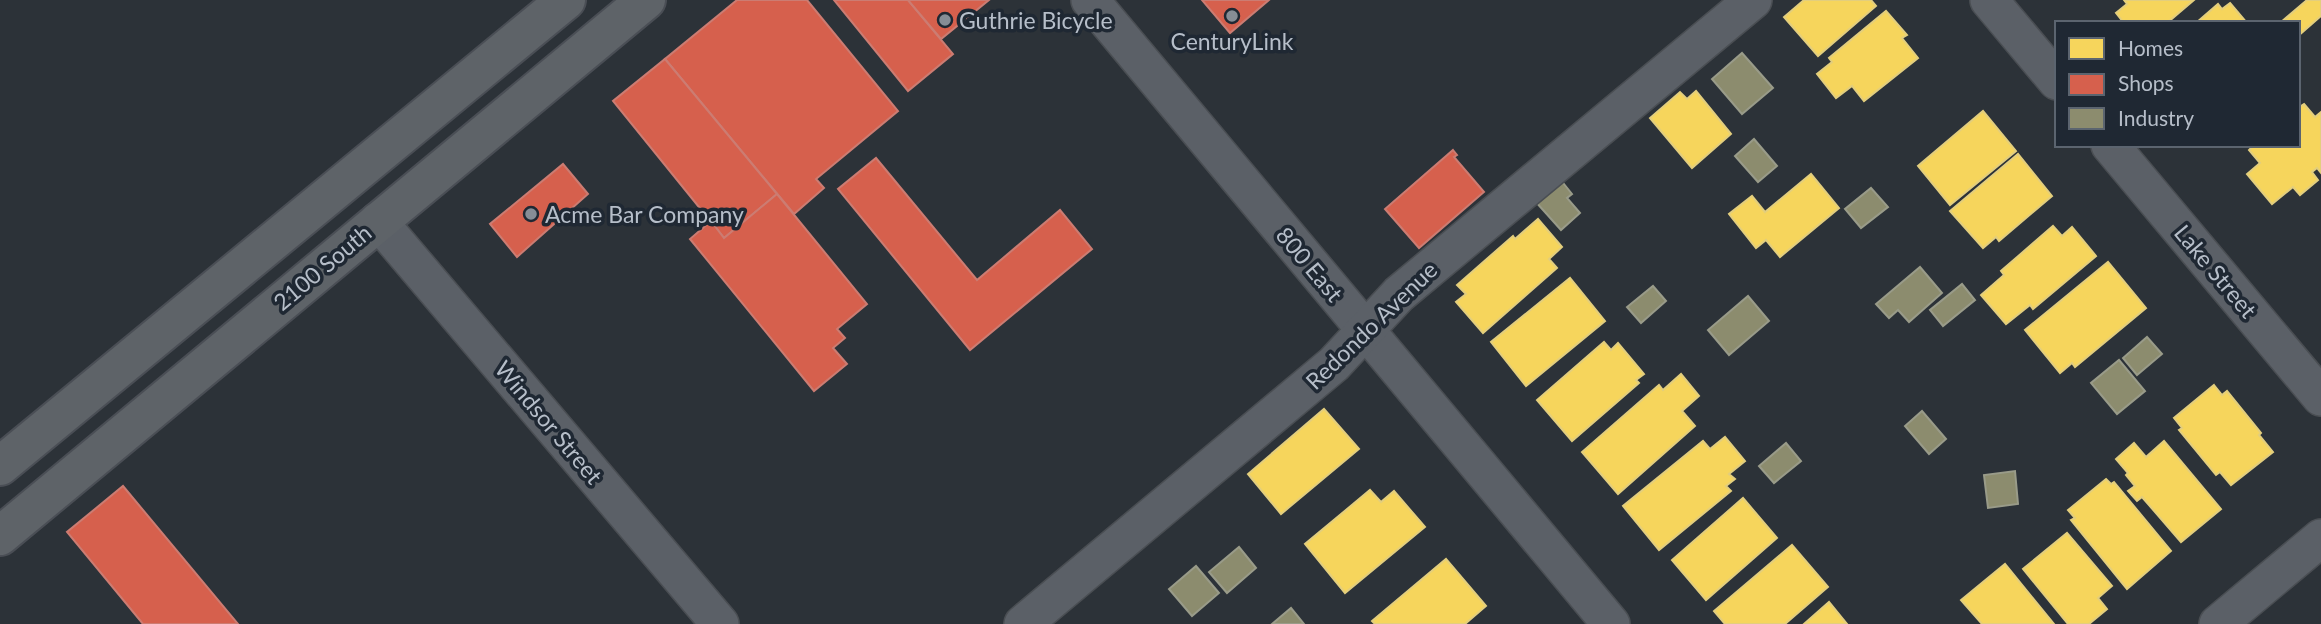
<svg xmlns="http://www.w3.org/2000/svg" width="2321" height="624" font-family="Lato,sans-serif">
  <rect width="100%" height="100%" fill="#2c3238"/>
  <g fill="#f6d55c" stroke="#e3ce7d" stroke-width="2">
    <polygon points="1804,0 1871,0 1876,6 1818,56 1784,17"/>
    <polygon points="2124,0 2194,0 2167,23 2124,23 2116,13 2127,4"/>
    <polygon points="2307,0 2321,0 2321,16 2298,36 2298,23 2280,23"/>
    <polygon points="2230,3 2247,23 2196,23 2218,4 2222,9"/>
    <polygon points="1886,11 1907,35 1902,38 1918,58 1864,101 1852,86 1836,98 1817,74 1832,62 1829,58"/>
    <polygon points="1696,91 1731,134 1692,168 1650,118 1680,92 1687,99"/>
    <polygon points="2304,104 2315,117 2321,112 2321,173 2317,168 2312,172 2318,180 2300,195 2293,187 2272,204 2247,174 2260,163 2249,150 2254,145 2298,145 2298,108"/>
    <polygon points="1983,111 2016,151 1950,205 1918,166"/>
    <polygon points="2018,154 2052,196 1999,241 1996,237 1983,248 1950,211"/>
    <polygon points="1811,174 1839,208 1780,257 1766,240 1756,248 1729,214 1752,196 1765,212"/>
    <polygon points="1538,219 1562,247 1549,259 1557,268 1483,333 1456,302 1466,294 1457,285 1513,236 1515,239"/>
    <polygon points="2053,226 2062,236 2072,227 2096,256 2033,309 2030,305 2006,324 1981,295 2004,275 2001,271"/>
    <polygon points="2108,262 2146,308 2075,367 2072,363 2060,373 2025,330"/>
    <polygon points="1570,278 1605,321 1526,386 1491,342"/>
    <polygon points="1604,342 1611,350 1618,343 1644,374 1636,380 1639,383 1572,441 1537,400"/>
    <polygon points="1681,374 1699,396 1682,411 1695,426 1618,494 1582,452 1659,385 1663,390"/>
    <polygon points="2214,385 2222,395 2227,391 2261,433 2259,435 2273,452 2231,485 2220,472 2216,475 2179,430 2182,428 2174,418"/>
    <polygon points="1324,409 1359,449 1281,514 1248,474"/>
    <polygon points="1725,437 1745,461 1729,474 1735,479 1726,486 1731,491 1659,550 1623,506 1703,441 1710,449"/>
    <polygon points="2164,441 2221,509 2181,542 2142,497 2137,501 2128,491 2135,486 2126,475 2128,473 2116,459 2134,443 2146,457"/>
    <polygon points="2106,479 2111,484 2114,482 2171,551 2127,589 2071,520 2075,518 2068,510"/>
    <polygon points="1370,490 1381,502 1394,491 1425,527 1345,593 1305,544"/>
    <polygon points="1743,498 1777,538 1706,600 1672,560"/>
    <polygon points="2067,533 2112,586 2098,598 2107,609 2089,624 2068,624 2023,569"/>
    <polygon points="1792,545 1828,587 1785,624 1725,624 1714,611"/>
    <polygon points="1446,559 1486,606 1465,624 1375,624 1372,621"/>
    <polygon points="2005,564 2054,624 1982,624 1961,600"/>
    <polygon points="1829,602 1847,624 1804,624"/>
  </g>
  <g fill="#d6604d" stroke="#cc7c72" stroke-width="2">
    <polygon points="737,0 807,0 898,111 816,179 824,188 794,214 665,59"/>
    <polygon points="834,0 908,0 953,54 908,91"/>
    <polygon points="908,0 989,0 941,39"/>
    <polygon points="1202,0 1269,0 1230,33"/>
    <polygon points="665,59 777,194 724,238 613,101"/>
    <polygon points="1453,150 1457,155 1454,157 1484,192 1419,248 1385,209"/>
    <polygon points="876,158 977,280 1060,210 1092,249 970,350 838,189"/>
    <polygon points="563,164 588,194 517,257 490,224"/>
    <polygon points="777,194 867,304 837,329 845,338 833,348 847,364 814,391 690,239 711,221 724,238"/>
    <polygon points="123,486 238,624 143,624 67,532"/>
  </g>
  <g fill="#8c8c6e" stroke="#999b89" stroke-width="2">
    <polygon points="1742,53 1773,88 1742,114 1712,79"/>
    <polygon points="1754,139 1777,166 1758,182 1735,156"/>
    <polygon points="1560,179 1572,194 1567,198 1580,213 1561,230 1535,201"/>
    <polygon points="1871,188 1888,207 1861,228 1845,209"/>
    <polygon points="1920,267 1942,293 1909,322 1898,310 1889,318 1876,304"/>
    <polygon points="1962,284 1975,300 1943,326 1930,310"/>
    <polygon points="1653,286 1666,301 1641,323 1627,307"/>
    <polygon points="1748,296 1769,321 1729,355 1708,330"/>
    <polygon points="2147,337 2162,354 2137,375 2123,358"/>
    <polygon points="2119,360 2145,391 2117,414 2091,383"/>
    <polygon points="1922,411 1946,439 1929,454 1905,426"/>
    <polygon points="1786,443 1801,461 1774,483 1759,466"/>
    <polygon points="2015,471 2018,504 1988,508 1984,475"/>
    <polygon points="1239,547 1256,568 1227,593 1209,572"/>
    <polygon points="1196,566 1219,593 1192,616 1169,589"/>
    <polygon points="1291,608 1304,624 1272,624"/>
  </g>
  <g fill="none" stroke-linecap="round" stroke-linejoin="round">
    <defs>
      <g id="minor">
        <polyline points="1090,0 1611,624"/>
        <polyline points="1989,0 2057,81"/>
        <polyline points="2110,145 2321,397"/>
        <polyline points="378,221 720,624"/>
        <polyline points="1023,624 1334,364 1399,294 1753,0"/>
        <polyline points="2218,624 2321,538"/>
      </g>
      <g id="major">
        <polyline points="0,466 566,0"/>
        <polyline points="0,536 646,0"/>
      </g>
    </defs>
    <use href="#minor" stroke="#4a4e53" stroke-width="40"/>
    <use href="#major" stroke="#4a4e55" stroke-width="42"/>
    <use href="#minor" stroke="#5b6067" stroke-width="37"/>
    <use href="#major" stroke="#5e6368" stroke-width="38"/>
  </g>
  <g fill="#868d96" stroke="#1f2833" stroke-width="2.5">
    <circle cx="1232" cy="16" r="7"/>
    <circle cx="945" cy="20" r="7"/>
    <circle cx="531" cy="214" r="7"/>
  </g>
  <g text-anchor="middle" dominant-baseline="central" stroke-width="7" stroke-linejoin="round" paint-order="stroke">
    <g font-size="23" fill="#b6bec9" stroke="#1f2833" text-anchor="start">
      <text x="959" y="20">Guthrie Bicycle</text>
      <text x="1232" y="41" text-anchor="middle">CenturyLink</text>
      <text x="545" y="214">Acme Bar Company</text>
    </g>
    <g font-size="23" fill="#b6bec9" stroke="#1f2833">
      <text transform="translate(1310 264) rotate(50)">800 East</text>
      <text transform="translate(322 267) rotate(-40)">2100 South</text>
      <text transform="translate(2216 271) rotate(50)">Lake Street</text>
      <text transform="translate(1371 325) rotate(-44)">Redondo Avenue</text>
      <text transform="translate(549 422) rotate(50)">Windsor Street</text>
    </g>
  </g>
  <rect x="2055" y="21" width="245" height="126" fill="#1f2833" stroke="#5b646f" stroke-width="2"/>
  <rect x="2069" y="38" width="35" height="21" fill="#f6d55c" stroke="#5b646f" stroke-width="2"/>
  <text x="2118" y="56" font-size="21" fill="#b6bec9">Homes</text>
  <rect x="2069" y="74" width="35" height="21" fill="#d6604d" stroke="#5b646f" stroke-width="2"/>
  <text x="2118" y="91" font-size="21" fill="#b6bec9">Shops</text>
  <rect x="2069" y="108" width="35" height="21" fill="#8c8c6e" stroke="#5b646f" stroke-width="2"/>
  <text x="2118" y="126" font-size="21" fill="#b6bec9">Industry</text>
</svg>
